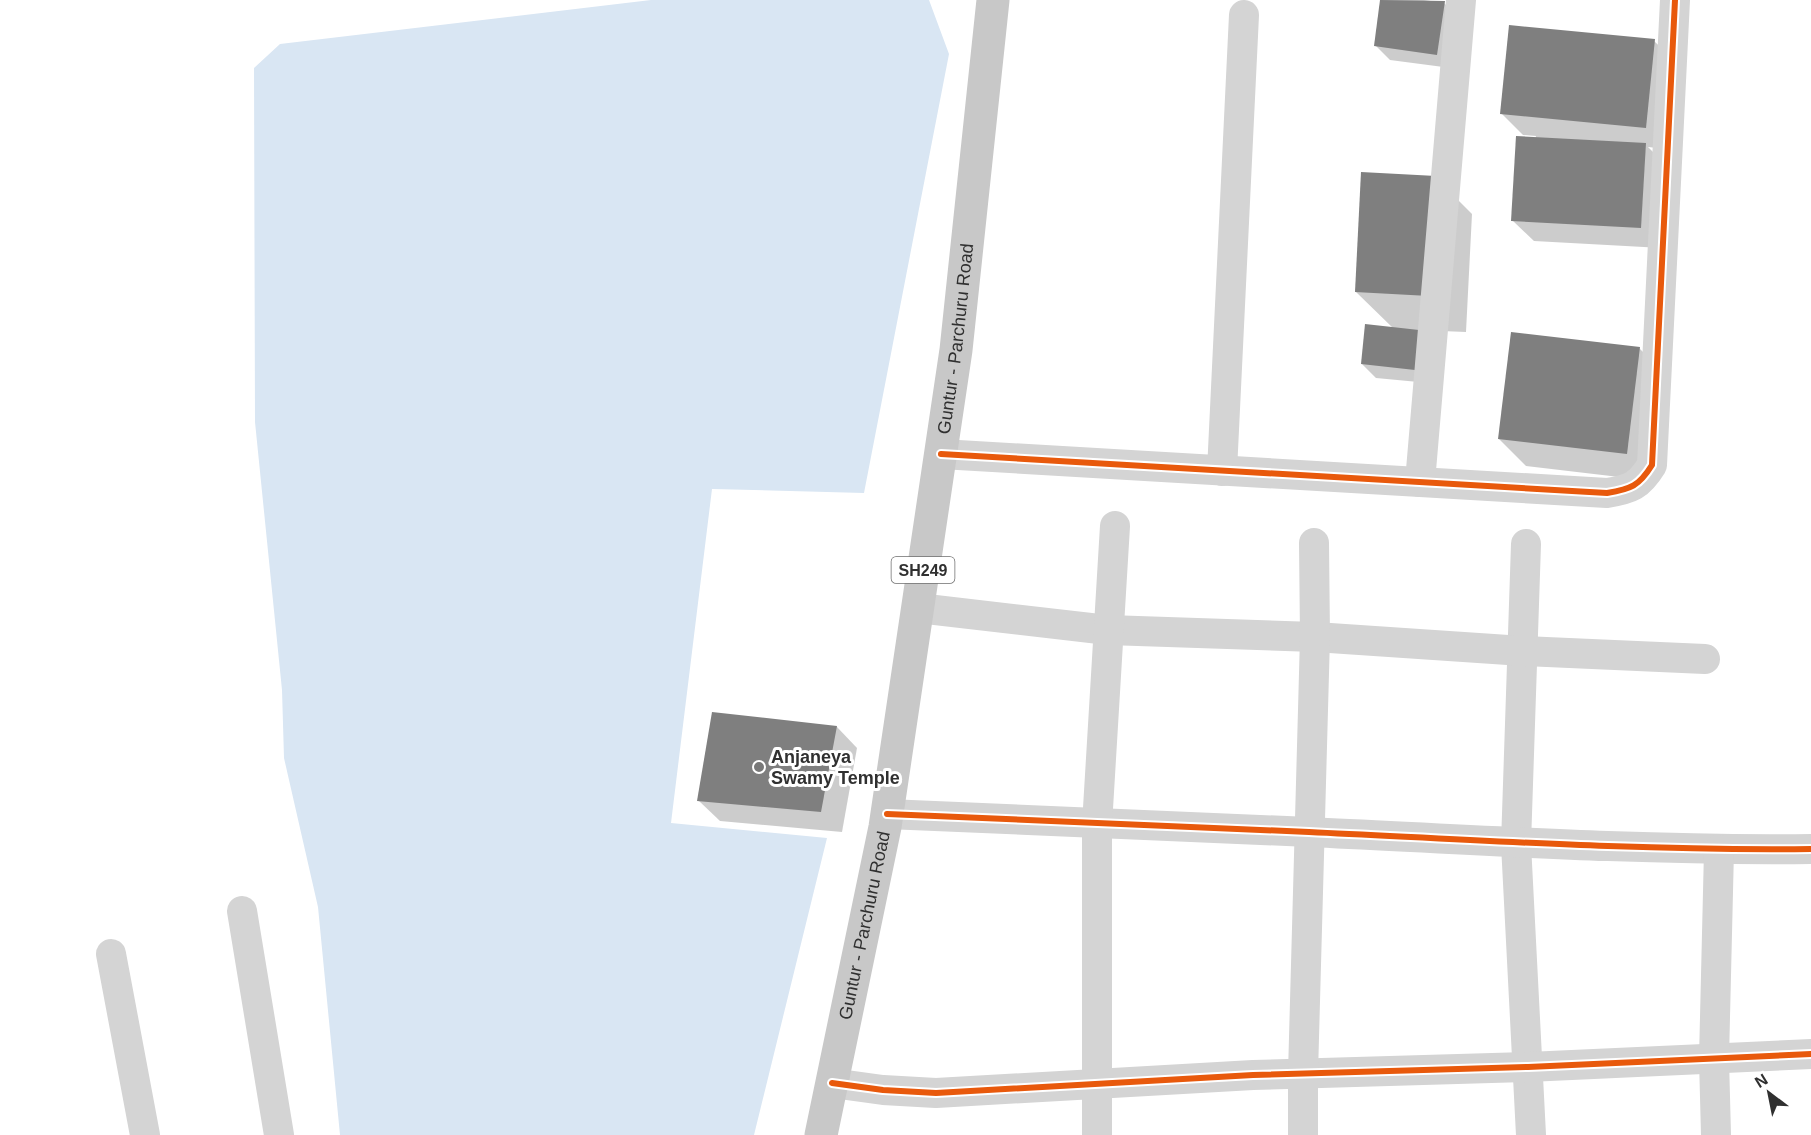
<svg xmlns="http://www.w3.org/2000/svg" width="1811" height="1135" font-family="Helvetica,sans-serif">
  <rect width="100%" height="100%" fill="#fff"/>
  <polygon fill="#d9e6f3" points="651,0 929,0 949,54 864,493 712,489 671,823 827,838 754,1135 340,1135 318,907 284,758 282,690 255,422 254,68 280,44"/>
  <g fill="#0003">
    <polygon points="1381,0 1424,0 1444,3 1458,17 1451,68 1390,60 1376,46"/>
    <polygon points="1654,41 1675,61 1666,149 1648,147 1666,165 1662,248 1534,241 1513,221 1536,136 1523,135 1502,114"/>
    <polygon points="1435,177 1472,214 1466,332 1417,330 1429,383 1376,378 1362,364 1394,329 1356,292"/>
    <polygon points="1639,348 1666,375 1653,481 1526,466 1499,439"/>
    <polygon points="713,714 837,727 857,748 842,832 720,821 699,801"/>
  </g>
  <g fill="#7f7f7f">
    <polygon points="1380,0 1445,1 1437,55 1374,46"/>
    <polygon points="1509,25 1655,39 1646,128 1500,114"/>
    <polygon points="1516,136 1646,143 1641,228 1511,221"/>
    <polygon points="1361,172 1436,176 1429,296 1355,292"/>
    <polygon points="1365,324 1419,330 1415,370 1361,364"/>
    <polygon points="1511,332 1640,347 1627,454 1498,439"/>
    <polygon points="712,712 837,726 821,812 697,801"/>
  </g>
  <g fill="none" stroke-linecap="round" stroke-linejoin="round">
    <g stroke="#d4d4d4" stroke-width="30">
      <path d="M 941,454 L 1607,493 C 1631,489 1639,486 1652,465 L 1675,0"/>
      <polyline points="1222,471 1244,15"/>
      <polyline points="1420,482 1461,0"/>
      <polyline points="1526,544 1516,844 1531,1135"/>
      <polyline points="918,608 1108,630 1315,637 1523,651 1705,659"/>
      <path d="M 887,814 C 1028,821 1169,826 1309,832 C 1477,840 1643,851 1811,849"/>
      <polyline points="242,911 279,1135"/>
      <polyline points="111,954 145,1135"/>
      <polyline points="832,1083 883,1090 936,1093 1253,1075 1528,1067 1811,1054"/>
      <polyline points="1097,1135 1097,825 1115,526"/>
      <polyline points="1303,1135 1303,1074 1315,637 1314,543"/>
      <polyline points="1716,1135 1714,1059 1719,850"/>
    </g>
    <path stroke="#c8c8c8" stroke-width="33" id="s1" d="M 821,1135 L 885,827 L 956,350 L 993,0"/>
    <defs>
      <g id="cycleway">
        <path d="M 941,454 L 1607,493 C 1631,489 1639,486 1652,465 L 1675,0"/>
        <path d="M 887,814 C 1028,821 1169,826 1309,832 C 1477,840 1643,851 1811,849"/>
        <polyline points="832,1083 883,1090 936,1093 1253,1075 1528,1067 1811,1054"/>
      </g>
    </defs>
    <use href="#cycleway" stroke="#fff" stroke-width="10"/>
    <use href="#cycleway" stroke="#e8590c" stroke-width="6"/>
  </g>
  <circle fill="#787878" stroke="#fff" stroke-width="2" cx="759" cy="767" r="6"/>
  <g text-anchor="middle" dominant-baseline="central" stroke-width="6" stroke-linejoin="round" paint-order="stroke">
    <rect fill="#fff" stroke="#6e6e6e" stroke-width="1.5" x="891.5" y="557" width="63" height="26" rx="4.5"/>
    <g font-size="16" font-weight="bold" fill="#303030">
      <text x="923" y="570">SH249</text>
    </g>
    <g font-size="18" fill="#303030" stroke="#fff">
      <text stroke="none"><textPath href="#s1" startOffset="808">Guntur - Parchuru Road</textPath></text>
      <text stroke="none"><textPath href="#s1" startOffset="214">Guntur - Parchuru Road</textPath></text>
    </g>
    <g font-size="18" font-weight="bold" fill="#303030" stroke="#fff" text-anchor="start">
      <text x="771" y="757">Anjaneya<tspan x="771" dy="21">Swamy Temple</tspan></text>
    </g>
  </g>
  <g transform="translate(1769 1093) rotate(328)" stroke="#ffffff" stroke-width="4.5" paint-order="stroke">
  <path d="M0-4.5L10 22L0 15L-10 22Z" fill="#303030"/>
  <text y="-9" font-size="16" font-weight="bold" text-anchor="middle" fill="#303030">N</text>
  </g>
</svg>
